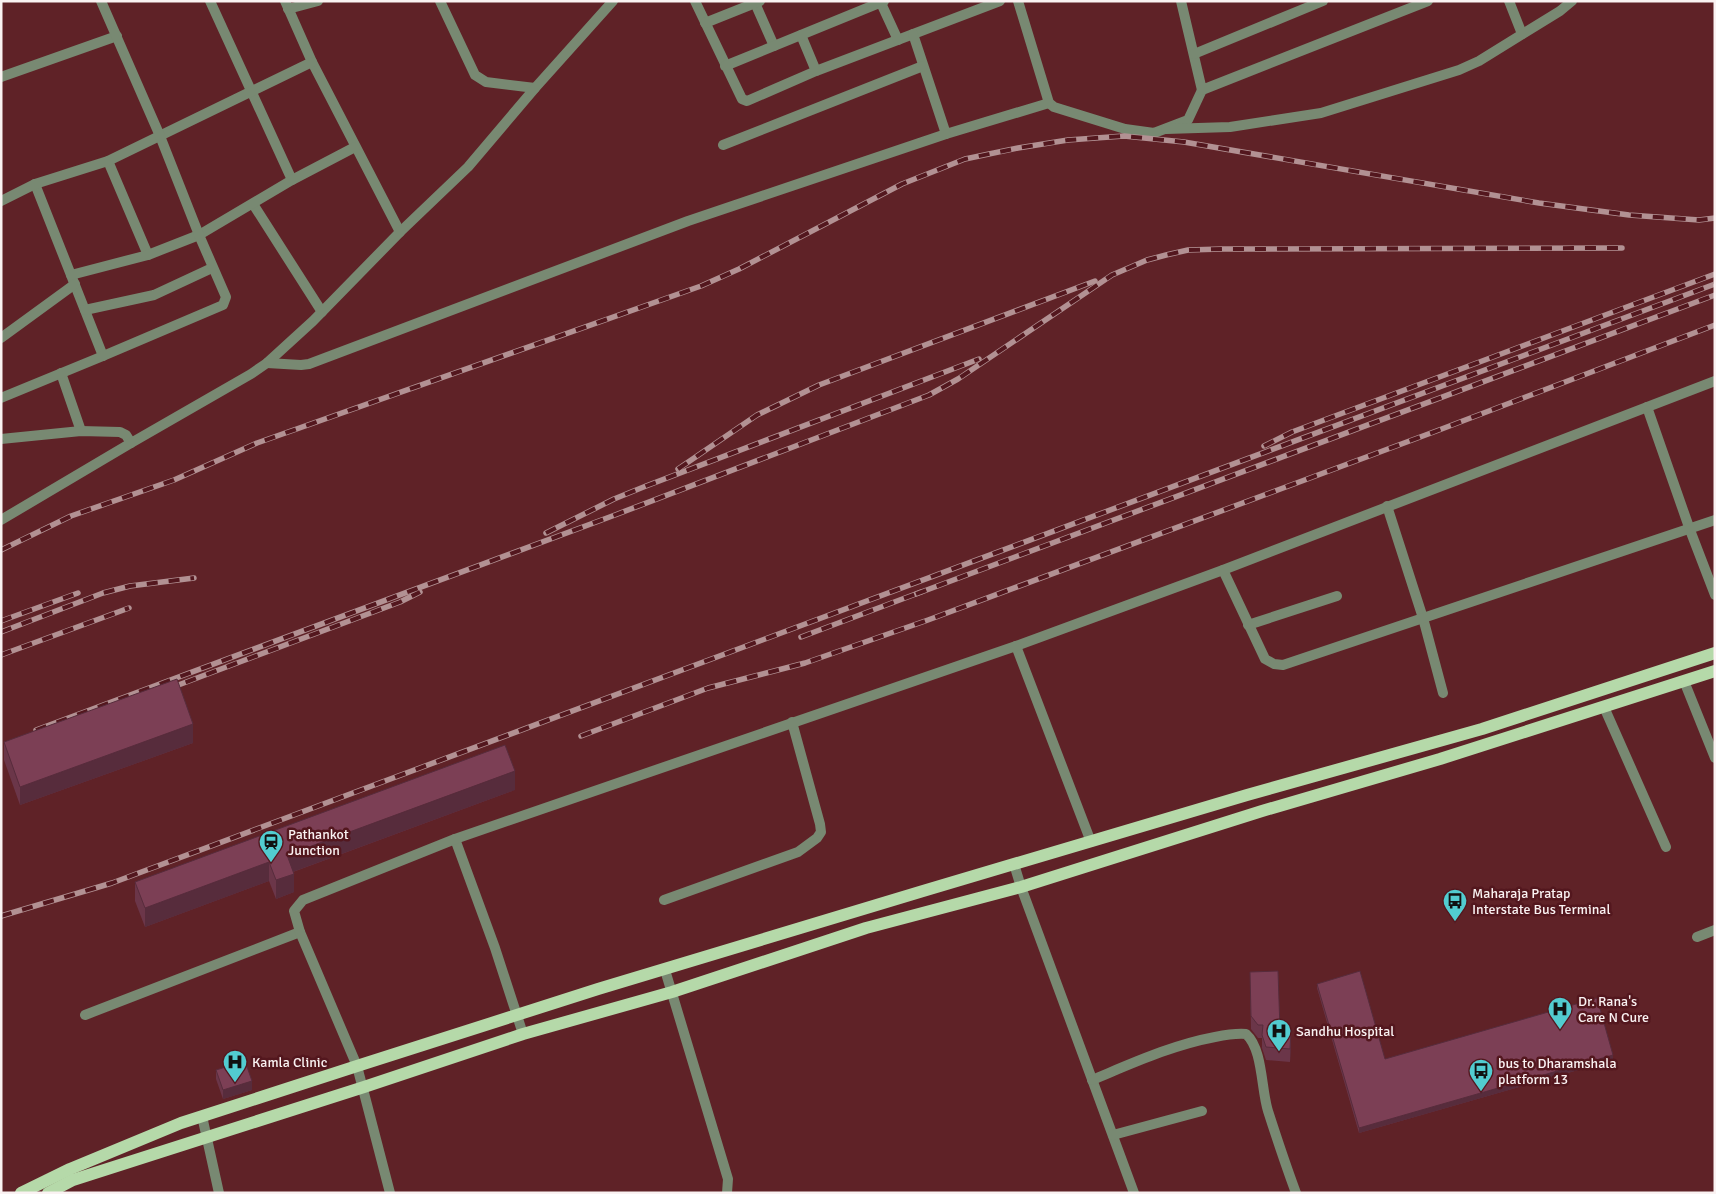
<svg xmlns="http://www.w3.org/2000/svg" width="1716" height="1194" font-family="Signika,sans-serif">
  <rect width="100%" height="100%" fill="#5f2227"/>
  <g fill="none" stroke-linecap="round" stroke-linejoin="round">
    <g stroke="#788972" stroke-width="10">
      <polyline points="210,1 292,180"/>
      <polyline points="285,1 312,62 400,232"/>
      <polyline points="440,1 475,75 486,82 535,88"/>
      <polyline points="695,1 742,99 747,101 816,71 1000,1"/>
      <polyline points="880,1 898,40"/>
      <polyline points="1018,1 1049,103 1054,107 1125,129 1154,133 1188,120 1202,90"/>
      <polyline points="1181,1 1202,90 1428,1"/>
      <polyline points="1509,1 1522,34"/>
      <polyline points="755,3 774,46"/>
      <polyline points="288,9 318,1"/>
      <polyline points="705,23 760,1"/>
      <polyline points="913,34 946,134 1049,103"/>
      <polyline points="801,35 816,71"/>
      <polyline points="1194,54 1323,1"/>
      <polyline points="725,66 884,1"/>
      <polyline points="1,77 117,36"/>
      <polyline points="1166,129 1230,127 1321,113 1459,70 1479,61 1560,11 1572,1"/>
      <polyline points="723,145 923,66"/>
      <polyline points="108,161 148,255"/>
      <polyline points="35,184 103,356"/>
      <polyline points="1,201 35,184 108,161 312,62"/>
      <polyline points="253,204 322,312"/>
      <polyline points="71,275 148,255 199,235 292,180 355,147"/>
      <polyline points="85,310 154,295 212,268"/>
      <polyline points="1,338 75,284"/>
      <polyline points="267,363 301,365 309,364 688,221 946,134"/>
      <polyline points="61,373 81,431"/>
      <polyline points="1,398 103,356 223,305 226,297 199,235 160,136 101,1"/>
      <polyline points="1647,407 1690,530 1715,595"/>
      <polyline points="1,439 81,431 120,432 126,435 131,443"/>
      <polyline points="1387,506 1423,618 1443,693"/>
      <polyline points="1,520 131,443 251,374 267,363 313,321 400,232 468,167 535,88 613,1"/>
      <polyline points="1223,570 1265,659 1274,664 1283,665 1715,520"/>
      <polyline points="1248,625 1337,596"/>
      <polyline points="1016,646 1091,842"/>
      <polyline points="1684,681 1715,758"/>
      <polyline points="1604,707 1666,847"/>
      <polyline points="455,839 495,948 523,1034"/>
      <polyline points="1014,864 1021,887 1134,1193"/>
      <polyline points="664,900 798,852 817,838 821,832 820,824 792,722"/>
      <polyline points="1697,937 1715,930"/>
      <polyline points="665,970 728,1179 727,1193"/>
      <polyline points="85,1015 300,932"/>
      <path d="M 1092,1080 C 1133,1063 1172,1045 1215,1037 C 1225,1035 1235,1033 1246,1034 C 1263,1049 1261,1089 1268,1111 C 1277,1139 1286,1166 1296,1193"/>
      <polyline points="202,1116 219,1193"/>
      <polyline points="1113,1135 1202,1111"/>
      <polyline points="390,1193 357,1066 300,932 294,911 303,900 455,839 1016,646 1223,570 1715,381"/>
    </g>
    <g stroke="#b5d9a9" stroke-width="12">
      <polyline points="21,1193 70,1169 181,1123 357,1066 598,989 923,891 1247,795 1482,729 1715,653"/>
      <polyline points="48,1193 73,1180 364,1087 523,1034 672,992 866,928 1021,887 1262,811 1440,759 1715,671"/>
    </g>
    <defs>
      <g id="rail">
        <polyline points="1264,446 1292,432 1715,274"/>
        <polyline points="678,469 757,415 819,385 1095,281"/>
        <polyline points="546,533 614,499 646,486 979,359"/>
        <polyline points="1,550 71,516 174,480 257,443 701,286 739,269 902,184 965,159 1018,148 1068,140 1124,136 1184,142 1539,203 1629,215 1699,220 1715,218"/>
        <polyline points="916,594 1715,295"/>
        <polyline points="1,621 78,593"/>
        <polyline points="1,632 103,593 130,586 194,578"/>
        <polyline points="801,637 921,592"/>
        <polyline points="1,655 129,608"/>
        <polyline points="165,690 400,602 420,592"/>
        <polyline points="36,730 615,515 929,395 958,379 1112,275 1147,260 1166,255 1188,250 1222,249 1622,248"/>
        <polyline points="581,736 708,688 805,663 928,620 1439,430 1715,325"/>
        <polyline points="1,916 112,883 1715,284"/>
      </g>
    </defs>
    <use href="#rail" stroke="#b29193" stroke-width="5.5"/>
    <use href="#rail" stroke="#53171e" stroke-width="4" stroke-dasharray="11" stroke-linecap="butt"/>
  </g>
  <g fill="#6b3649">
    <polygon points="4,742 193,743 20,805 4,760"/>
    <polygon points="515,790 293,872 294,892 276,899 269,881 145,927 135,901 135,882"/>
    <polygon points="1250,972 1280,1029 1291,1043 1290,1062 1266,1060 1262,1048 1262,1038 1258,1038 1251,1029"/>
    <polygon points="1317,984 1385,1059 1613,1060 1359,1133 1317,988"/>
    <polygon points="216,1070 252,1090 223,1099 216,1079"/>
  </g>
  <g fill="#572c3c">
    <polygon points="193,724 193,743 20,805 20,787"/>
    <polygon points="515,771 515,790 287,874 287,855"/>
    <polygon points="269,862 269,881 145,927 145,908"/>
    <polygon points="294,874 294,892 276,899 276,880"/>
    <polygon points="1291,1030 1291,1043 1290,1062 1290,1049"/>
    <polygon points="1613,1055 1613,1060 1359,1133 1359,1128"/>
    <polygon points="252,1081 252,1090 223,1099 223,1090"/>
  </g>
  <g fill="#7c3f55" stroke="#572c3c">
    <polygon points="177,679 193,724 20,787 4,742"/>
    <polygon points="505,745 515,771 287,855 294,874 276,880 269,862 145,908 135,882"/>
    <polygon points="1278,971 1280,1029 1291,1030 1290,1049 1266,1047 1262,1035 1263,1025 1258,1025 1251,1016 1250,972"/>
    <polygon points="1360,971 1385,1059 1597,998 1613,1055 1359,1128 1317,984"/>
    <polygon points="245,1061 252,1081 223,1090 216,1070"/>
  </g>
  <defs>
    <symbol id="station-pin" viewBox="-11 -11 22 30"><path d="M0 17L-7.5 6A9.5 9.5 0 1 1 7.5 6Z" fill="#52ccd0" stroke="#53171e"/><path d="M-3-6H3Q5-6 5-4V2Q5 4 3 4L4.5 6H3L1.5 4h-3L-3 6H-4.5L-3 4Q-5 4-5 2V-4Q-5-6-3-6ZM-3.5-4v3h7v-3ZM-3.5 1v1.5H-2V1ZM2 1v1.5H3.5V1Z" fill="#111"/></symbol>
    <symbol id="bus-pin" viewBox="-11 -11 22 30"><path d="M0 17L-7.5 6A9.5 9.5 0 1 1 7.5 6Z" fill="#52ccd0" stroke="#53171e"/><path d="M-5-6H5V4H4V6H2V4H-2V6H-4V4H-5ZM-3.5-4V0h7V-4ZM-3.5 1.2v1.5H-2V1.2ZM2 1.2v1.5H3.5V1.2Z" fill="#111"/></symbol>
    <symbol id="hospital-pin" viewBox="-11 -11 22 30"><path d="M0 17L-7.5 6A9.5 9.5 0 1 1 7.5 6Z" fill="#52ccd0" stroke="#53171e"/><path d="M-5-5h3v3.5h4V-5h3V5h-3V1.5h-4V5h-3Z" fill="#111"/></symbol>
  </defs>
  <g fill-rule="evenodd">
    <use href="#station-pin" x="257" y="828" width="28" height="38"/>
    <use href="#bus-pin" x="1441" y="887" width="28" height="38"/>
    <use href="#hospital-pin" x="1546" y="995" width="28" height="38"/>
    <use href="#hospital-pin" x="1265" y="1017" width="28" height="38"/>
    <use href="#hospital-pin" x="221" y="1048" width="28" height="38"/>
    <use href="#bus-pin" x="1467" y="1057" width="28" height="38"/>
  </g>
  <g text-anchor="middle" dominant-baseline="central" stroke-width="5" stroke-linejoin="round" paint-order="stroke">
    <g font-size="14" fill="#faf2f2" stroke="#53171e" text-anchor="start">
      <text x="288" y="834">Pathankot<tspan x="288" dy="16">Junction</tspan></text>
      <text x="1472" y="893">Maharaja Pratap<tspan x="1472" dy="16">Interstate Bus Terminal</tspan></text>
      <text x="1578" y="1001">Dr. Rana's<tspan x="1578" dy="16">Care N Cure</tspan></text>
      <text x="1296" y="1031">Sandhu Hospital</text>
      <text x="252" y="1062">Kamla Clinic</text>
      <text x="1498" y="1063">bus to Dharamshala<tspan x="1498" dy="16">platform 13</tspan></text>
    </g>
  </g>
  <rect width="1716" height="1194" fill="none" stroke="#faf2f2" stroke-width="5"/>
</svg>
